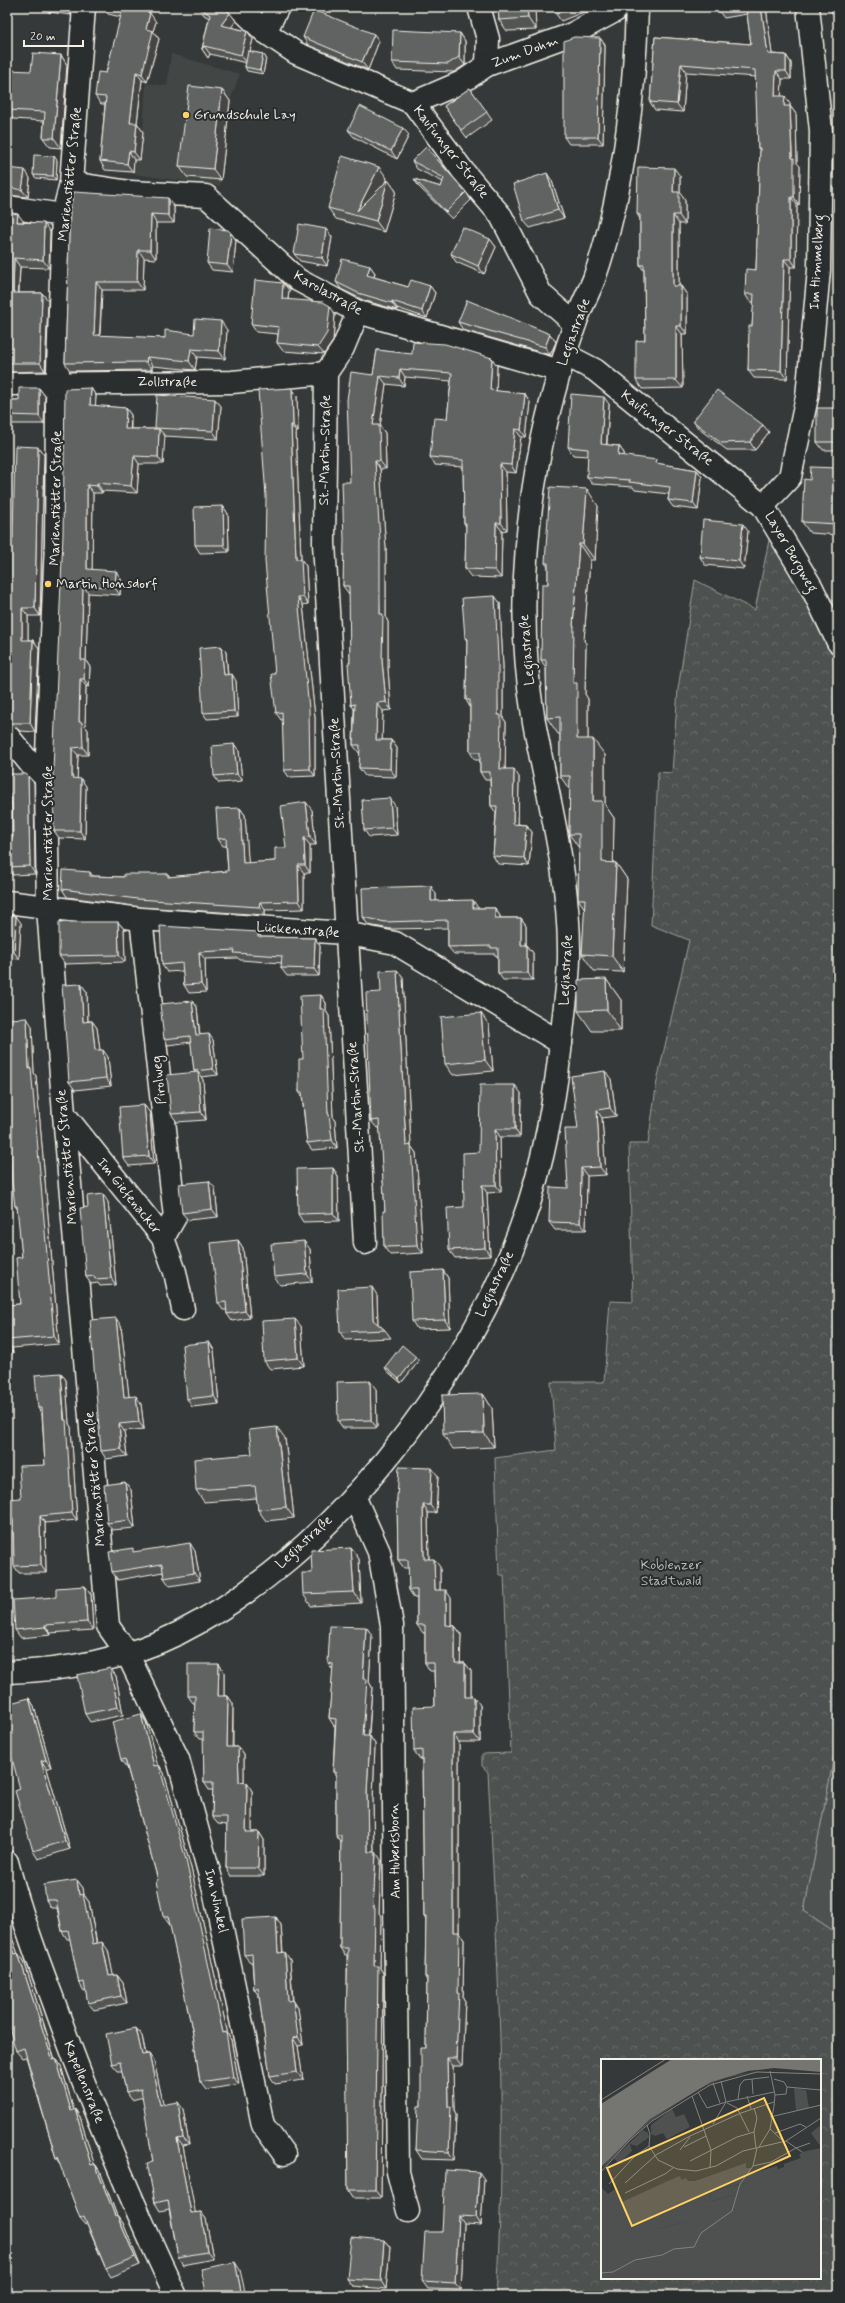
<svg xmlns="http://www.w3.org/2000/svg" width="845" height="2303" font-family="Mynerve,sans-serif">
  <defs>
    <pattern id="forest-crowns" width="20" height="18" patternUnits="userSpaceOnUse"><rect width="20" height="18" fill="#4e514f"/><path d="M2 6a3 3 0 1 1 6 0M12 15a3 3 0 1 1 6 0" fill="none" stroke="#686a68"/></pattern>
  </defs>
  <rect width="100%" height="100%" fill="#363939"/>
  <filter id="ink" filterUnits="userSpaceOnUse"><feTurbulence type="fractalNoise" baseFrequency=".025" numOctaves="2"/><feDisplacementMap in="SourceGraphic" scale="8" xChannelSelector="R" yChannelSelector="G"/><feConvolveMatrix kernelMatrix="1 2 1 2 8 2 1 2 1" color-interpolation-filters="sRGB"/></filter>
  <g filter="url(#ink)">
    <polygon fill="#434645" points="171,54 240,74 230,101 220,186 105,170 109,129 143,131 146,83 167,86"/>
    <polygon fill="#4e514f" stroke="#a1a19c" points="838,1736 838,1934 804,1911"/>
    <path fill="url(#forest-crowns)" stroke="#a1a19c" fill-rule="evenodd" d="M 784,522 L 826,597 L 837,601 L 838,597 L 838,1736 L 804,1911 L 838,1934 L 838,2296 L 496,2296 C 508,2121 497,1946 488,1772 L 482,1766 L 482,1754 L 511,1753 L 504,1575 L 499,1575 L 495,1458 L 556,1450 L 551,1382 L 604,1382 L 610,1301 L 633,1302 L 629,1144 L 648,1144 L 657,1081 L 689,940 L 651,925 L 658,772 L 672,773 L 678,689 L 695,580 L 755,610 L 769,540 ZM 602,2060 L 820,2060 L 820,2278 L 602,2278 Z"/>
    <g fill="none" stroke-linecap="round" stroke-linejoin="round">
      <defs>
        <g id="minor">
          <polyline points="84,7 71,183 63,215 57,401 56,542 46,777 48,908 64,1114 108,1626 127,1653 178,1759 214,1890 263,2125 284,2154"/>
          <polyline points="239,7 265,32 296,53 413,103 463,171 501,216 541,294 575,324"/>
          <polyline points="479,7 488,39 487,65"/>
          <polyline points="265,32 278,7"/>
          <polyline points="413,103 462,82 487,65 572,34 615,11"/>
          <polyline points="71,183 130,192 206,196 298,280 358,312 560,371"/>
          <polyline points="7,207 63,215"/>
          <polyline points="358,312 343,348 326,373 324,543 365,1243"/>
          <polyline points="566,355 595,370 763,506 812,588 838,642"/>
          <polyline points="7,384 232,382 326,373"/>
          <polyline points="763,506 790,477 807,397 819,270 821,131 808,7"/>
          <polyline points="7,735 33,767 46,777"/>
          <polyline points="7,902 141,919 345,933 395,943 561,1043"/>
          <polyline points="141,919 175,1217 163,1238"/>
          <polyline points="64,1114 163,1238 175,1272 183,1309"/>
          <polyline points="354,1496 379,1552 392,1625 398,2172 408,2211"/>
          <path d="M 7,1672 C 64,1671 127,1659 179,1633 C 330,1557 464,1384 521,1227 C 545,1162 556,1093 563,1024 C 565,1002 569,979 569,956 C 570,877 548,799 534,722 C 524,664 522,604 527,545 C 533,470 550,395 575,324 C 580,309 588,294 594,279 C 623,196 635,95 637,7"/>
          <path d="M 7,1862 C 19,1908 35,1953 52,1997 C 88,2099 130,2198 176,2296"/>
        </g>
      </defs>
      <use href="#minor" stroke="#f4f1e8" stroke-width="25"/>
      <use href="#minor" stroke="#2a2d2e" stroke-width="22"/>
    </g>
    <g fill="#535554" stroke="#f4f1e8">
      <polygon points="44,7 72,7 71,15 48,12"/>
      <polygon points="103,7 135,7 134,9 156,22 153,31 159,39 147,82 142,80 137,123 143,132 140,160 134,160 133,172 105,170 100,161 105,104 101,104 95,96 106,73 121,17 108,14"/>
      <polygon points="198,7 227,7 227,10 236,21 231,27 247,31 253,39 250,52 263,54 266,58 263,74 247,71 245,67 246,63 210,54 208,58 202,49 209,18 204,15"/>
      <polygon points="498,7 535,7 536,30 507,31 499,20"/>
      <polygon points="553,7 596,7 561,21 556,14"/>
      <polygon points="695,7 709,7 696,9"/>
      <polygon points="718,7 766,7 772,54 786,55 791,63 791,79 782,79 781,96 790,104 790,106 796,114 797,163 800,166 799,205 797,205 796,267 790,267 787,379 754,378 748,370 752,326 754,302 750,302 745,294 756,270 760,152 758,148 756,77 686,72 683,112 655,110 650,102 655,37 751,44 747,14 724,18 718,10"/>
      <polygon points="838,7 838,19 836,19 831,11"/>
      <polygon points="460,33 465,41 465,65 454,72 397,70 392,62"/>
      <polygon points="303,37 379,41 368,70 308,45"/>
      <polygon points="600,38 605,45 603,144 569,144 564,137"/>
      <polygon points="61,55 67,65 61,148 50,147 43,138 44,121 13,119 7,111 7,104 31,71"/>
      <polygon points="470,88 492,120 467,138 444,106"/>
      <polygon points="222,90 230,101 221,180 187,177 179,166"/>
      <polygon points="348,130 409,135 397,159 354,137"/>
      <polygon points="426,147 466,192 471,200 452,219 419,187 414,179 441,187 443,182 417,169 412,161"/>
      <polygon points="57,160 56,180 36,178 33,175"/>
      <polygon points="7,168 30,178 28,197 7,195"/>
      <polygon points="680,176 680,192 685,201 685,224 679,224 679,286 681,286 687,295 687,334 682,334 683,388 642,389 636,380 645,340 644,271 640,265 640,219 637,214"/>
      <polygon points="387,178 385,183 388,180 396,191 384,232 336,219 328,208"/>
      <polygon points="552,181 564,218 530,228 524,221"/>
      <polygon points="174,207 174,223 156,223 156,259 144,258 143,290 102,290 100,336 165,338 227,330 225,359 197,357 195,370 152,366 152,370 70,371 65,363 70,208"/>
      <polygon points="7,212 24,222 50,232 49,268 20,267 19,293 42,293 48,301 45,371 7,372"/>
      <polygon points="231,233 236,240 233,272 212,270 207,263"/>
      <polygon points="332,237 327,266 300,261 294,254"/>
      <polygon points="490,239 496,247 484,274 456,262 451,254"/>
      <polygon points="370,266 375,273 374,277 408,287 430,286 435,293 427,318 397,308 397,310 363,300 341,289 336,282"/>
      <polygon points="289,290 288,300 335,314 333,341 324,354 283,351 277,343 278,334 256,332 251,324"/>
      <polygon points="458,322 550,334 556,342 550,355 463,330"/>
      <polygon points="377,350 497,366 496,391 525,394 530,402 526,437 521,437 516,473 506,472 507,530 502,531 501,578 471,577 465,569 466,527 464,523 463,467 435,465 430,457 447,419 451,381 405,377 404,386 386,384 380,426 385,433 386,469 380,469 386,548 386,618 388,622 388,669 391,710 383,711 382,740 391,740 397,748 396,777 365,776 359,768 360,753 359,753 353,745 354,709 351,705 350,663 350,594 349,594 343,586 350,482 373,375"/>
      <polygon points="39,388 45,396 44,424 7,424 7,400 19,400"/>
      <polygon points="91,388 96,396 95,406 126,408 131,415 131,429 156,429 155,428 215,399 221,406 218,439 164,436 163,464 139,464 137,493 102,491 102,493 93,493 92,570 121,579 120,595 88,593 86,661 90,667 89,687 86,686 85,726 88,730 88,755 78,755 77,779 86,786 85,839 59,838 54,831"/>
      <polygon points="292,388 297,396 298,432 296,432 301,559 306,566 308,604 303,605 315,717 315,776 289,777 284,770 283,720 281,720 276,713 275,674"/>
      <polygon points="609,404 607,445 619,446 624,453 624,456 660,464 697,470 702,477 698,510 673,507 668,500 669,494 635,490 633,487 592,484 587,477 588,456 573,455 568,447"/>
      <polygon points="838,408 838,450 823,450 817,442"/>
      <polygon points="693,421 769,432 755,450 727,450 699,429"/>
      <polygon points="38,447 44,455 40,616 28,616 28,640 33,640 39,648 35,732 20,731 12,724 7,723 7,699 10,697 10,682 7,681 7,538 13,538"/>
      <polygon points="838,468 838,535 810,533 802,522 810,480"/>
      <polygon points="223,506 228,514 229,552 200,553 195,545"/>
      <polygon points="598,506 595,560 590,560 584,641 586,643 585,694 588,699 588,739 605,755 605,805 614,818 613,863 616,863 627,879 623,972 594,971 582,954 585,909 578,899 579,848 569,834 570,790 560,776 560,734 558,734 547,718 546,668 541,660 548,584 548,567 545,563"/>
      <polygon points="748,531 744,569 705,565 700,557"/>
      <polygon points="500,603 503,667 503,718 506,722 505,769 519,777 518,824 526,825 532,832 529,866 498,864 493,856 496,813 491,806 490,780 485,780 480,772 480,760 475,760 470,752 470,707 466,700 467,641 465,638"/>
      <polygon points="221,646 226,652 228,675 236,681 238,717 207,719 203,713"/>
      <polygon points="234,744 239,751 242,781 219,783 214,776"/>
      <polygon points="7,754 10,758 10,774 28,776 34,783 35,874 12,875 7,867 13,837 12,803 10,803 7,799"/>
      <polygon points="395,806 397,835 369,837 364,830"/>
      <polygon points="240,808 245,815 248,863 275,861 286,848 312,810 316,845 310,845 310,873 304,873 304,909 265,910 265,915 142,907 67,897 62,889 90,872 93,876 124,877 168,874 170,877 228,871 226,846 223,846 218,839"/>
      <polygon points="436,894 436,901 478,908 495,908 500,916 500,918 521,918 526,925 526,945 527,945 533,953 533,980 503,980 498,973 498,956 496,956 495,954 454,954 448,947 448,928 390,929 368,925 363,917"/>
      <polygon points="7,915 21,923 19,959 7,958"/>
      <polygon points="118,922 124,929 125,962 65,964 59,956"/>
      <polygon points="258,932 261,937 315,938 320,946 319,976 287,976 281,968 282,963 240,960 238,958 205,959 206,992 189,993 184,985 183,971 167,972 162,965"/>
      <polygon points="397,970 403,977 411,1146 416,1153 423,1253 390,1255 384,1247 385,1211 380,1128 377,1128 371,1121 381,992"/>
      <polygon points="606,979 621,1000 621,1031 592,1031 578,1011"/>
      <polygon points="81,984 87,992 88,1021 92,1021 97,1028 100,1050 108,1057 111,1086 75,1090 69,1082"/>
      <polygon points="321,995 326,1003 326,1011 329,1016 333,1118 335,1121 337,1148 312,1150 307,1143 302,1096 299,1092 303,1059"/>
      <polygon points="192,1001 197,1007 200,1035 213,1040 218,1075 201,1077 203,1080 206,1120 177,1122 171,1114 195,1072 194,1071 191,1042 168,1045 164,1039"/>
      <polygon points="489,1025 493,1071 453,1075 445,1064"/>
      <polygon points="32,1026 34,1073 36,1076 59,1344 12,1348 13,1353 7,1354 7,1305 20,1304 22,1257 18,1210 15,1206"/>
      <polygon points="611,1079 616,1116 602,1118 606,1175 587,1176 586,1230 555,1230 549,1222 568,1188 578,1129"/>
      <polygon points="521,1093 520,1137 500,1137 501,1192 487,1193 490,1256 455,1258 449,1250 464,1207 479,1152"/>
      <polygon points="144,1105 150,1113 154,1164 129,1166 123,1158"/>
      <polygon points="333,1168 338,1176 339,1221 303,1222 298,1214"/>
      <polygon points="215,1188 218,1217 188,1220 182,1213"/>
      <polygon points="108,1202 116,1285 100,1286 98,1283 91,1284 86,1277 88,1207"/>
      <polygon points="238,1240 243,1248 250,1318 232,1321 227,1314 227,1310 223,1310 218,1303"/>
      <polygon points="310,1249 312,1282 280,1285 274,1277"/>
      <polygon points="443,1270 448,1278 450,1328 417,1329 412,1321"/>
      <polygon points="377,1295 378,1324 385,1330 391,1338 345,1340 340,1332"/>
      <polygon points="121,1326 129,1397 141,1404 144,1429 124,1431 127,1456 106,1459 101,1451"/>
      <polygon points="301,1326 304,1366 270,1369 264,1361"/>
      <polygon points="209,1342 214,1350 219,1404 192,1407 187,1399"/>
      <polygon points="419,1361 401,1383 387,1371 385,1367"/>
      <polygon points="61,1373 66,1380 69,1424 71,1427 77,1520 45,1523 46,1573 19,1573 14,1566 13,1523 9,1518 21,1498 45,1465 42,1415 38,1408"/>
      <polygon points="376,1389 377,1428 343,1428 338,1421"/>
      <polygon points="483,1394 492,1408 494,1447 453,1449 443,1434"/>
      <polygon points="285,1438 294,1518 266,1521 258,1510 257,1498 204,1502 196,1490 252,1454"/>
      <polygon points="438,1476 436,1513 428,1513 429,1559 440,1567 440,1590 451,1598 451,1625 455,1626 461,1634 460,1663 465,1663 471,1671 471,1697 480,1705 480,1742 459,1742 459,1932 464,1940 463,1998 465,2001 462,2066 453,2066 454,2111 456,2115 454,2160 422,2159 416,2150 421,2106 426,2048 427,1981 425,1977 426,1919 424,1916 422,1759 420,1759 414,1751 435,1706 434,1671 430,1671 425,1663 425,1633 423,1633 417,1625 417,1598 414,1598 409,1590 409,1568 404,1568 398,1560 397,1498"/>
      <polygon points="125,1482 131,1490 135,1528 112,1530 107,1523"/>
      <polygon points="351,1548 359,1559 361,1603 311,1606 303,1594 312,1573"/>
      <polygon points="195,1551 200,1581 170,1586 164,1578 163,1572 118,1580 112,1572 135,1552"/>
      <polygon points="85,1586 91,1594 93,1630 50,1633 51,1635 21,1638 15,1630 56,1597"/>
      <polygon points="366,1627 372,1635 369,1682 372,1687 369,1736 375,1744 373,1800 374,1852 381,1860 379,1913 381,1916 380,1968 383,1973 381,2198 353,2198 348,2190 347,1955 345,1955 340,1948 341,1843 336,1835 336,1776 333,1772 335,1726 334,1726 329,1718 333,1670 328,1663"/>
      <polygon points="219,1664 224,1672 224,1696 228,1696 233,1704 233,1747 238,1747 244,1755 244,1783 247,1783 252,1791 252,1832 259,1832 264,1840 264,1876 231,1876 226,1868 227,1825 218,1824 212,1817 213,1790 209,1790 204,1782 204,1739 200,1739 194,1732 195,1703 193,1703 188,1696"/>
      <polygon points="110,1668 116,1676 123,1715 90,1722 85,1714"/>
      <polygon points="29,1698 34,1706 51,1767 47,1769 70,1849 38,1859 33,1851 20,1789"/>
      <polygon points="141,1714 146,1722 157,1766 159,1765 164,1773 191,1868 228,2035 231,2040 239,2084 206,2090 200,2082 193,2034 170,1924 169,1924 163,1916 158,1880 127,1767 126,1767 121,1760"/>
      <polygon points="77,1880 83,1888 84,1895 89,1902 97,1943 108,1950 113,1976 117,1975 123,1983 127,2003 94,2010 88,2003 86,1990 84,1991 79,1983 70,1939 67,1939 62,1931 57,1908 51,1908 46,1900"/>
      <polygon points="276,1917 281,1925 283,1952 290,1960 293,2000 298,2008 303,2045 298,2046 303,2080 275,2084 270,2076 259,1996 254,1989 252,1962 250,1962 244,1955"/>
      <polygon points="7,1925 18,1954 24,1961 55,2059 56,2058 61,2066 74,2110 75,2109 80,2117 94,2164 95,2164 100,2171 117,2216 123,2223 140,2265 111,2277 106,2269 87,2225 86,2225 80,2218 60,2164 56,2158 26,2057 22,2058 16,2051"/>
      <polygon points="142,2036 146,2054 149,2054 154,2061 163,2104 183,2109 189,2145 183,2146 195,2213 201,2212 206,2219 213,2259 183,2265 178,2257 169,2209 160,2211 155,2203 153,2162 143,2097 132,2100 126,2092 122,2071 118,2071 112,2064"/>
      <polygon points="484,2179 481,2225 464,2224 461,2290 428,2289 422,2281 442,2232"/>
      <polygon points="384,2240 390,2247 386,2289 353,2286 347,2279"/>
    </g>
    <g fill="#444545" stroke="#f4f1e8">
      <polygon points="65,7 72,7 71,15"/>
      <polygon points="127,7 135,7 133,15"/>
      <polygon points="527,7 535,7 536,30 528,18"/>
      <polygon points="761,7 766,7 773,62 768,54"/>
      <polygon points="150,13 156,22 153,31 159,39 147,82 142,74 146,29"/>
      <polygon points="230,13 236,21 227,33 221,25"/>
      <polygon points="247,31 253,39 247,63 241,55"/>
      <polygon points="460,33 465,41 465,65 459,57"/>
      <polygon points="374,34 379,41 368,70 362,62"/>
      <polygon points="600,38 605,45 603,144 598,137"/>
      <polygon points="204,46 210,54 208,58 202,49"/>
      <polygon points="263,54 266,58 263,74 260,70"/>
      <polygon points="61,55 67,65 61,148 54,138"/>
      <polygon points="786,55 791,63 791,79 786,71"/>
      <polygon points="681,64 686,72 683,112 677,104"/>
      <polygon points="776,71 782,79 781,104 775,96"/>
      <polygon points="136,72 142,80 136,131 130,123"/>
      <polygon points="222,90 230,101 221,180 213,169"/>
      <polygon points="785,96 790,104 790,114 784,106"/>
      <polygon points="790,106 796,114 797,163 800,166 799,205 794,197"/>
      <polygon points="137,123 143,132 140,160 134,152"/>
      <polygon points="403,128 409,135 397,159 391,151"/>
      <polygon points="129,151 134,160 133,172 127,164"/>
      <polygon points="54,156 57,160 56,180 53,176"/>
      <polygon points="379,167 387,178 367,218 357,211"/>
      <polygon points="674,168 680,176 680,192 685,201 685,224 679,215 673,192"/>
      <polygon points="25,170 30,178 28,197 22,190"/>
      <polygon points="547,173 552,181 564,218 558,210"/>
      <polygon points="388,180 396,191 384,232 376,221"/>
      <polygon points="791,197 797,205 796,267 791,259"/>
      <polygon points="168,198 174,207 174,223 168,215"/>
      <polygon points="18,214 24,222 17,222"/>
      <polygon points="151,214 156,223 156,259 150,250"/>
      <polygon points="673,215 679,224 679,295 673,286"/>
      <polygon points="44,223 50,232 49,268 43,260"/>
      <polygon points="326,229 332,237 327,266 322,258"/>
      <polygon points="231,233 236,240 233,272 227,265"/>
      <polygon points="490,239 496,247 484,274 478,266"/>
      <polygon points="138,250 144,258 143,290 137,282"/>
      <polygon points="14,258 20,267 18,301 13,293"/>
      <polygon points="784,259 790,267 787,379 781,371"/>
      <polygon points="370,266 375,273 372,283 367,275"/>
      <polygon points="96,282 102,290 99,344 94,335"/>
      <polygon points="283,283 289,290 287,307 282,299"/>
      <polygon points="430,286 435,293 427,318 422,311"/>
      <polygon points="681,286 687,295 687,334 681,326"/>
      <polygon points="42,293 48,301 45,371 40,363"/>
      <polygon points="392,301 397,308 397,310 392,303"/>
      <polygon points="330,306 335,314 333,341 324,354 318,347"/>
      <polygon points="221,321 227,330 225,359 219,351"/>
      <polygon points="676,326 682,334 683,388 676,380"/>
      <polygon points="550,334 556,342 550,355 545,347"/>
      <polygon points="191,349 197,357 195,370 189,361"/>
      <polygon points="147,357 152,366 152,370 146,362"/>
      <polygon points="492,358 497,366 496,398 490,390"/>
      <polygon points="400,369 405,377 404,386 399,378"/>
      <polygon points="380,376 386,384 380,426 385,433 386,469 380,461 373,425"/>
      <polygon points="39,388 45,396 44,424 39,416"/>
      <polygon points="91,388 96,396 95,413 90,405"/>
      <polygon points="292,388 297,396 298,432 293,425"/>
      <polygon points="525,394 530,402 526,437 521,430"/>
      <polygon points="604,397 609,404 606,452 601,444"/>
      <polygon points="215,399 221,406 218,439 213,431"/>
      <polygon points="126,408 131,415 130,436 125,429"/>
      <polygon points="291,425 296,432 301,559 306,566 308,604 303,597 296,559"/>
      <polygon points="763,425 769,432 755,450 750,442"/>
      <polygon points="159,429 165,436 163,464 158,457"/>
      <polygon points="515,429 521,437 516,473 511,465"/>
      <polygon points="619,446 624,453 624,463 618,455"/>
      <polygon points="38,447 44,455 40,616 35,608"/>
      <polygon points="134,456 139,464 137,493 131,486"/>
      <polygon points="375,461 380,469 386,548 386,618 388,622 388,669 391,710 386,702 382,661 380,614"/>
      <polygon points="500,464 506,472 507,530 501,523"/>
      <polygon points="697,470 702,477 698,510 693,503"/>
      <polygon points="97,483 102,491 102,493 97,486"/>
      <polygon points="87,485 93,493 92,577 87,569"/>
      <polygon points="587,489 598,506 595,560 583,544"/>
      <polygon points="223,506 228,514 229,552 224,545"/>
      <polygon points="496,523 502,531 501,578 495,570"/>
      <polygon points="743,524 748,531 744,569 739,561"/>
      <polygon points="579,544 590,560 584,641 586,643 585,694 588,699 588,755 577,739 573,683 573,626"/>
      <polygon points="116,571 121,579 120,595 115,588"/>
      <polygon points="83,585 88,593 86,661 90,667 89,687 84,679 81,660"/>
      <polygon points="495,596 500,603 503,667 503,718 506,722 505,776 500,769 498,715"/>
      <polygon points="298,597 303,605 315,717 315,776 310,769"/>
      <polygon points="22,608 28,616 28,648 22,640"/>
      <polygon points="33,640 39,648 35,732 30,723"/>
      <polygon points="221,646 226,652 228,681 224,675"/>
      <polygon points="232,674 236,681 238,717 234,711"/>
      <polygon points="80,679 86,686 85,726 88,730 88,755 83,747 79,722"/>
      <polygon points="377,703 383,711 382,748 376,740"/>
      <polygon points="593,739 605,755 605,805 614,818 613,879 602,862 593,801"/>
      <polygon points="391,740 397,748 396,777 390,769"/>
      <polygon points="234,744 239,751 242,781 237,774"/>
      <polygon points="72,748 78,755 77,786 72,778"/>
      <polygon points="7,754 10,758 10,782 7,778"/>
      <polygon points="514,769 519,777 518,832 513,824"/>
      <polygon points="28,776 34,783 35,874 30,866"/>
      <polygon points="81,779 86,786 85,839 80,831"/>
      <polygon points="390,798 395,806 397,835 392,828"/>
      <polygon points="306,802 312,810 316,845 310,837"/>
      <polygon points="240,808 245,815 249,871 243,863"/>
      <polygon points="526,825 532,832 529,866 524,858"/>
      <polygon points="304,838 310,845 310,873 305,865"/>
      <polygon points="616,863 627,879 623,972 612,956"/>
      <polygon points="298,865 304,873 304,909 299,901"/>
      <polygon points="431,886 436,894 436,908 431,901"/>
      <polygon points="473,900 478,908 478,916 473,908"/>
      <polygon points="260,902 265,910 265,915 259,907"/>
      <polygon points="495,908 500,916 500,926 495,918"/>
      <polygon points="16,916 21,923 19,959 14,952"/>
      <polygon points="521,918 526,925 526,953 521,945"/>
      <polygon points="118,922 124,929 125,962 119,955"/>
      <polygon points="258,932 263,940 258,937"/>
      <polygon points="315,938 320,946 319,976 314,969"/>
      <polygon points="527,945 533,953 533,980 527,973"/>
      <polygon points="199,952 205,959 206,992 201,984"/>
      <polygon points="397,970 403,977 411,1146 416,1153 423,1253 417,1246 406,1146"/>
      <polygon points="606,979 621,1000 621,1031 607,1010"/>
      <polygon points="81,984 87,992 88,1029 83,1022"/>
      <polygon points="321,995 326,1003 326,1011 329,1016 333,1118 335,1121 337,1148 332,1140 328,1114 320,1009"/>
      <polygon points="192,1001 197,1007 200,1041 196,1035"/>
      <polygon points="481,1013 489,1025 493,1071 485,1060"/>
      <polygon points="27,1018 32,1026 34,1073 36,1076 59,1344 54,1336 29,1069"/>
      <polygon points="92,1021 97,1028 101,1058 95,1050"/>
      <polygon points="209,1034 213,1040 218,1075 213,1069"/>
      <polygon points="103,1050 108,1057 111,1086 106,1078"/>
      <polygon points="605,1071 611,1079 616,1116 610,1108"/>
      <polygon points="198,1072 203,1080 206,1120 201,1112"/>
      <polygon points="515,1085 521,1093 520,1137 515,1129"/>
      <polygon points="144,1105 150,1113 154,1164 149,1156"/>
      <polygon points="597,1110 602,1118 606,1175 600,1167"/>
      <polygon points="495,1129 500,1137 501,1192 496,1185"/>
      <polygon points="333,1168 338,1176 339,1221 333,1213"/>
      <polygon points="581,1168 587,1176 586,1230 580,1223"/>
      <polygon points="209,1181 215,1188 218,1217 212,1209"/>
      <polygon points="482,1185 487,1193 490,1256 485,1248"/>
      <polygon points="103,1194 108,1202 116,1285 111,1278"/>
      <polygon points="238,1240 243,1248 250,1318 245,1311"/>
      <polygon points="304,1241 310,1249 312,1282 307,1274"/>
      <polygon points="443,1270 448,1278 450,1328 445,1320"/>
      <polygon points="372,1287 377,1295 378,1328 373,1320"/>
      <polygon points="116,1318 121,1326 130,1405 124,1397"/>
      <polygon points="295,1319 301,1326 304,1366 298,1358"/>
      <polygon points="7,1340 12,1348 13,1353 7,1346"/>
      <polygon points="209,1342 214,1350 219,1404 214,1396"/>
      <polygon points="416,1357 419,1361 401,1383 399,1379"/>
      <polygon points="61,1373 66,1380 69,1424 71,1427 77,1520 72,1513"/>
      <polygon points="370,1381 376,1389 377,1428 371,1420"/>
      <polygon points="483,1394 492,1408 494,1447 484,1433"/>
      <polygon points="136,1396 141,1404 144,1429 139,1422"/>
      <polygon points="119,1424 124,1431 127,1456 121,1449"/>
      <polygon points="277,1427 285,1438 294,1518 286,1507"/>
      <polygon points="432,1468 438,1476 436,1513 430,1505"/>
      <polygon points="125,1482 131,1490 135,1528 130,1520"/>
      <polygon points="423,1505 428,1513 429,1567 424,1559"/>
      <polygon points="40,1516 45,1523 46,1573 41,1565"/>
      <polygon points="190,1543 195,1551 200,1581 194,1573"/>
      <polygon points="351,1548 359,1559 361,1603 354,1592"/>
      <polygon points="434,1559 440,1567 440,1598 435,1590"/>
      <polygon points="85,1586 91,1594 93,1630 87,1622"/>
      <polygon points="446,1590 451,1598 451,1633 446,1625"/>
      <polygon points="45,1625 50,1633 51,1635 45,1627"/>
      <polygon points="455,1626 461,1634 460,1671 455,1663"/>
      <polygon points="366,1627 372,1635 369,1682 372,1687 368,1743 363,1736 363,1679"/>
      <polygon points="465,1663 471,1671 471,1705 465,1697"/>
      <polygon points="219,1664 224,1672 224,1704 218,1696"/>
      <polygon points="110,1668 116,1676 123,1715 118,1707"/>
      <polygon points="228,1696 233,1704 232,1755 227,1747"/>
      <polygon points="474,1697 480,1705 480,1742 474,1734"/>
      <polygon points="29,1698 34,1706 51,1767 46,1760"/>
      <polygon points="141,1714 146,1722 160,1774 154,1766"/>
      <polygon points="453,1734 459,1742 459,1932 464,1940 463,1998 465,2001 462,2066 456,2058 458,1993 453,1932"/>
      <polygon points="370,1736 375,1744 373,1800 374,1860 368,1852 367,1792"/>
      <polygon points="238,1747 244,1755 244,1790 239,1782"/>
      <polygon points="41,1761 47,1769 70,1849 65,1841"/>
      <polygon points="159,1765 164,1773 191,1868 228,2035 231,2040 239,2084 233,2077 223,2033"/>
      <polygon points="247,1783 252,1791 252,1840 246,1832"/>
      <polygon points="259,1832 264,1840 264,1876 258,1868"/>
      <polygon points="376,1852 381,1860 379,1913 381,1916 380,1968 383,1973 381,2198 375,2190 374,1966 373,1908"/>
      <polygon points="77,1880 83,1888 84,1895 89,1902 98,1952 93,1944 79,1895"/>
      <polygon points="276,1917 281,1925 283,1961 278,1953"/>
      <polygon points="7,1925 21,1962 15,1954 7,1932"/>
      <polygon points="102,1942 108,1950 115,1984 109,1976"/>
      <polygon points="285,1952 290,1960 293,2009 288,2001"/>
      <polygon points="18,1953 24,1961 57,2067 52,2059"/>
      <polygon points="117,1975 123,1983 127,2003 121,1996"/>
      <polygon points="293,2000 298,2008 303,2045 298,2037"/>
      <polygon points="136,2028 142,2036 147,2062 142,2055"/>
      <polygon points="293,2038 298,2046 303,2080 297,2072"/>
      <polygon points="149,2054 154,2061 165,2112 160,2105"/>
      <polygon points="56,2058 61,2066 76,2118 71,2111"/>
      <polygon points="447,2058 453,2066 454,2111 456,2115 454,2160 449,2152"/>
      <polygon points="178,2102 183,2109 189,2145 183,2138"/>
      <polygon points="75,2109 80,2117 97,2173 91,2165"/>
      <polygon points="177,2139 183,2146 197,2221 191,2213"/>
      <polygon points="95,2164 100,2171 120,2224 115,2216"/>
      <polygon points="479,2172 484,2179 481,2225 476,2217"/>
      <polygon points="201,2212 206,2219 213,2259 207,2252"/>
      <polygon points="117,2215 123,2223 140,2265 135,2257"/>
      <polygon points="459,2216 464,2224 461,2290 455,2283"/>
      <polygon points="384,2240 390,2247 386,2289 381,2281"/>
      <polygon points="235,2262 240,2270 246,2296 242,2296"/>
    </g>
    <g fill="#616362" stroke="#f4f1e8">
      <polygon points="107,7 127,7 150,13 146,29 153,31 142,74 136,72 130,123 137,123 134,152 129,151 127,164 100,161 106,97 95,96 98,72 106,73 122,11"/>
      <polygon points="199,7 225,7 230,13 221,25 247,31 241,55 204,46 202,49 210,15"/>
      <polygon points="498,7 527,7 528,18 499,20"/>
      <polygon points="553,7 572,7 556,14"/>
      <polygon points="718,7 733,7 718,10"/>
      <polygon points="746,7 761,7 768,54 786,55 786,71 776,71 775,96 785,96 784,106 790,106 792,158 794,158 794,197 791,197 791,259 784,259 781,371 748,370 749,326 752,326 754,294 745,294 746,269 756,270 760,148 758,148 755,70 681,64 677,104 650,102 655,37 751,44"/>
      <rect x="831" y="7" width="7" height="4"/>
      <polygon points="314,10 374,34 362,62 303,37"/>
      <polygon points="393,30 460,33 459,57 448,64 392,62"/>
      <polygon points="574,37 600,38 598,137 564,137 564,41"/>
      <polygon points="248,51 263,54 260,70 245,67"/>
      <polygon points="33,53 61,55 54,138 43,138 45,112 7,110 9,70 31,71"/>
      <polygon points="189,86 222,90 213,169 179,166"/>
      <polygon points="470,88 487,112 461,130 444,106"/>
      <polygon points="360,106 403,128 391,151 348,130"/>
      <polygon points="426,147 466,192 446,212 414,179 441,187 444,178 412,161"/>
      <polygon points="34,155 54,156 53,176 33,175"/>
      <polygon points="342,156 379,167 357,211 388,180 376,221 328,208"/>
      <polygon points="638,167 674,168 673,192 679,192 679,215 673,215 673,286 681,286 681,326 676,326 676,380 636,380 636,341 645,340 644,265 640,265 640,215 637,214"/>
      <polygon points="7,168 25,170 22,190 7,187"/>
      <polygon points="547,173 558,210 524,221 513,184"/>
      <polygon points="74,192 168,198 168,215 151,214 150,250 138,250 137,282 96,282 94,335 165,338 165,330 194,334 195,319 221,321 219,351 191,349 189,361 147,357 146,362 65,363 70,208"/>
      <polygon points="7,212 18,214 17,222 44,223 43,260 14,258 13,293 42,293 40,363 7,363"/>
      <polygon points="299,224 326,229 322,258 294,254"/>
      <polygon points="462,227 490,239 478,266 451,254"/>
      <polygon points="210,228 228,230 231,233 227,265 207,263"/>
      <polygon points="342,259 370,266 367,275 408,287 411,280 430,286 422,311 392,301 392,303 358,293 336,282"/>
      <polygon points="255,280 283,283 282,299 323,302 330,306 327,333 318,347 277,343 279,327 251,324"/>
      <polygon points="467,300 550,334 545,347 458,322"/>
      <rect x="835" y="302" width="3" height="49"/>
      <polygon points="413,342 445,344 492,358 490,390 525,394 521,430 515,429 511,465 500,464 501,523 496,523 495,570 465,569 466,523 464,523 463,460 430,457 434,418 447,419 452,373 400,369 399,378 380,376 373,425 379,425 380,461 375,461 380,540 380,614 383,614 382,661 386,702 377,703 376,740 391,740 390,769 359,768 360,745 353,745 355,704 351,705 348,663 350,663 349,586 343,586 344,540 342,482 350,482 347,400 351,372 373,375 377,350 412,354"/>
      <polygon points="19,388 39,388 39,416 7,415 7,400 19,400"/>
      <polygon points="91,388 90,405 126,408 125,429 159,429 158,457 134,456 131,486 97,483 97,486 87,485 87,569 116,571 115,588 83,585 81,660 85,660 84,679 80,679 79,722 82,722 83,747 72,748 72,778 81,779 80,831 54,831 53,770 63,535 65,389"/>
      <polygon points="292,388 293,425 291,425 296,559 301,559 303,597 298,597 309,709 310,769 284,770 282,712 276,713 271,674 275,674 265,561 266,496 258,390"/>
      <polygon points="717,390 763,425 750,442 721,443 693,421"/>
      <polygon points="571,394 604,397 601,444 619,446 618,455 657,460 656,463 697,470 693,503 668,500 670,487 629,482 630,480 587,477 588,449 568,447"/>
      <polygon points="157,395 215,399 213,431 155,428"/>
      <rect x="817" y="408" width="21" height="34"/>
      <polygon points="15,446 38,447 35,608 22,608 22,640 33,640 30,723 14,723 7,716 7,699 10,697 10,673 7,673 7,538 13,538"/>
      <polygon points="811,467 838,468 838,524 802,522 804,479 810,480"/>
      <polygon points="550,487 587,489 583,544 579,544 573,626 574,626 573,683 577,683 577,739 593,739 593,801 602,801 602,862 616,863 612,956 582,954 585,899 578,899 579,834 569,834 570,776 560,776 560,717 547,718 546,660 541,660 542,584 548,584 548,563 545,563"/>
      <polygon points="223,506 224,545 195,545 194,507"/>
      <polygon points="703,520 743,524 739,561 700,557"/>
      <polygon points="495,596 498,659 498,715 501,715 500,769 514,769 513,824 526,825 524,858 493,856 497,806 491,806 490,772 480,772 480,752 470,752 470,700 466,700 467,638 465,638 462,598"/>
      <polygon points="221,646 224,675 232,674 234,711 203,713 199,648"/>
      <polygon points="234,744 237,774 214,776 212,746"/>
      <polygon points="7,774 26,774 28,776 30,866 7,867 7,838 13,837 12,795 7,795"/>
      <polygon points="390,798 392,828 364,830 362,800"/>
      <polygon points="306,802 310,837 304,838 305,865 298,865 299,901 260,902 259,907 137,899 62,889 63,870 90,872 90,876 124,877 124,874 168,874 168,877 228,871 226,838 218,839 216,809 240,808 243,863 275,861 275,848 286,848 281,806"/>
      <polygon points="431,886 431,901 473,900 473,908 495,908 495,918 521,918 521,945 527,945 527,973 498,973 498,948 491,948 491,946 448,947 448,920 385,922 363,917 362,888"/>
      <polygon points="7,915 16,916 14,952 7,952"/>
      <polygon points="59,922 118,922 119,955 59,956"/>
      <polygon points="160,926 258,932 258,937 315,938 314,969 281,968 282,956 234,953 235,950 199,952 201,984 184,985 182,963 162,965"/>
      <polygon points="397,970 406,1146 411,1145 417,1246 384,1247 383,1211 385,1211 379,1120 371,1121 366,993 381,992 380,971"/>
      <polygon points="606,979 607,1010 578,1011 578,980"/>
      <polygon points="81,984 83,1022 92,1021 95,1050 103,1050 106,1078 69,1082 62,985"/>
      <polygon points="321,995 320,1009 324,1009 328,1114 329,1114 332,1140 307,1143 302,1092 299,1092 299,1059 303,1059 300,996"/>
      <polygon points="192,1001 196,1035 209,1034 213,1069 194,1071 190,1036 164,1039 160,1004"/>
      <polygon points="481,1013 485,1060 445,1064 441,1017"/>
      <polygon points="27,1018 29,1069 31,1068 54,1336 7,1340 7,1346 7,1305 20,1304 16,1258 22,1257 17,1206 15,1206 12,1182 7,1078 7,1019"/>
      <polygon points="605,1071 610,1108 597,1110 600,1167 581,1168 580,1223 549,1222 550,1187 568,1188 565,1129 578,1129 571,1076"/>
      <polygon points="198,1072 201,1112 171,1114 167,1075"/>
      <polygon points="480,1085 515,1085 515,1129 495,1129 496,1185 482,1185 485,1248 449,1250 447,1208 464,1207 463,1153 479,1152"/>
      <polygon points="144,1105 149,1156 123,1158 119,1107"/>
      <polygon points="333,1168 333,1213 298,1214 297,1169"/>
      <polygon points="209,1181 212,1209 182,1213 179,1184"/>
      <polygon points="103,1194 111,1278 95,1279 94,1276 86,1277 80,1208 88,1207 87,1196"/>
      <polygon points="238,1240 245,1311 227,1314 226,1302 218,1303 211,1243"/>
      <polygon points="304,1241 307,1274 274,1277 271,1244"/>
      <polygon points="443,1270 445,1320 412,1321 410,1272"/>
      <polygon points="372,1287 373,1320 385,1330 340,1332 338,1289"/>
      <polygon points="116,1318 124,1397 136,1396 139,1422 119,1424 121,1449 101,1451 90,1320"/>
      <polygon points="295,1319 298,1358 264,1361 262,1321"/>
      <polygon points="209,1342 214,1396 187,1399 182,1345"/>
      <polygon points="402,1345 416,1357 399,1379 385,1367"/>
      <polygon points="61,1373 64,1420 66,1420 72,1513 40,1516 41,1565 14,1566 13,1518 9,1518 8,1499 21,1498 19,1466 45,1465 42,1408 38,1408 35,1375"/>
      <polygon points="370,1381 371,1420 338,1421 337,1382"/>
      <polygon points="483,1394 484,1433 443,1434 442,1395"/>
      <polygon points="277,1427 286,1507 258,1510 255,1486 196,1490 194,1459 252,1454 249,1430"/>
      <polygon points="399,1467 432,1468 430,1505 423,1505 424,1559 434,1559 435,1590 446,1590 446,1625 455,1626 455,1663 465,1663 465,1697 474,1697 474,1734 453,1734 453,1932 459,1932 458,1993 459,1993 456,2058 447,2058 448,2107 451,2107 449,2152 416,2150 418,2106 421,2106 421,2048 426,2048 427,1977 425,1977 426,1916 424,1916 422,1750 414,1751 413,1707 435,1706 434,1663 425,1663 425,1625 417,1625 417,1590 409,1590 408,1560 398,1560 397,1498"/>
      <polygon points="125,1482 130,1520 107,1523 104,1485"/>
      <polygon points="190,1543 194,1573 164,1578 162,1564 112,1572 109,1552 133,1548 133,1552"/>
      <polygon points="351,1548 354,1592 303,1594 302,1573 312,1573 311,1550"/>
      <polygon points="85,1586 87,1622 45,1625 45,1627 15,1630 13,1600 56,1597 56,1588"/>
      <polygon points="330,1626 366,1627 363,1679 367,1679 363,1736 370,1736 367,1792 368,1852 376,1852 373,1908 375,1908 374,1966 378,1966 375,2190 348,2190 346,2021 348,1948 340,1948 341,1835 336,1835 336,1772 333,1772 336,1719 329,1718 333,1664 328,1663"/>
      <polygon points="188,1664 219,1664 218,1696 228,1696 227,1747 238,1747 239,1782 247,1783 246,1832 259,1832 258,1868 226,1868 227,1817 212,1817 213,1782 204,1782 203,1732 194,1732 195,1696 188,1696"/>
      <polygon points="110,1668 118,1707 85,1714 77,1675"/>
      <polygon points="29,1698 46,1760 41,1761 65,1841 33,1851 15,1791 20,1789 7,1739 7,1704"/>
      <polygon points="141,1714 154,1766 159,1765 186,1860 223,2033 226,2032 233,2077 200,2082 193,2034 168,1916 163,1916 156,1881 158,1880 125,1759 121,1760 112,1722"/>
      <polygon points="77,1880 79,1895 83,1894 93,1944 102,1942 109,1976 117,1975 121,1996 88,2003 84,1982 79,1983 68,1930 62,1931 56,1900 46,1900 44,1885"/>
      <polygon points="276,1917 278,1953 285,1952 288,2001 293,2000 298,2037 293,2038 297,2072 270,2076 258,1988 254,1989 252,1954 244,1955 242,1919"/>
      <polygon points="7,1932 15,1954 18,1953 52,2059 56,2058 71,2111 75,2109 91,2165 95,2164 115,2216 117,2215 135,2257 106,2269 84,2216 80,2218 57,2157 56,2158 24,2048 16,2051 7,2021"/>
      <polygon points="136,2028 142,2055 149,2054 160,2105 178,2102 183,2138 177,2139 191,2213 201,2212 207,2252 178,2257 168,2200 155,2203 147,2163 153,2162 141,2089 126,2092 120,2062 112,2064 106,2034"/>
      <polygon points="445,2170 479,2172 476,2217 459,2216 455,2283 422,2281 425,2232 442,2232"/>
      <polygon points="351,2237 384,2240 381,2281 347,2279"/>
      <polygon points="235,2262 242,2296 207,2296 201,2269"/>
    </g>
  </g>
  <g fill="#ffd166" stroke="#2a2d2e" stroke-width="1.5">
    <circle cx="186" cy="115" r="4"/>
    <circle cx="48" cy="584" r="4"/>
  </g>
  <g text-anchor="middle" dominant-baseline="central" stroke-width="4" stroke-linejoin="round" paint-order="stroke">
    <g font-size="14" fill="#f4f1e8" stroke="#2a2d2e">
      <text transform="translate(525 52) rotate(-20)">Zum Dohm</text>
      <text transform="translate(451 152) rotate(52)">Kaufunger Straße</text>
      <text transform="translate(70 174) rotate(-84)">Marienstätter Straße</text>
      <text transform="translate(817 262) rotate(-87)">Im Himmelberg</text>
      <text transform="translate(328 293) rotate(29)">Karolastraße</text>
      <text transform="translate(574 332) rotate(-70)">Legiastraße</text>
      <text x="167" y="382">Zollstraße</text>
      <text transform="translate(667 428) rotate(38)">Kaufunger Straße</text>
      <text transform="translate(325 450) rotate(-89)">St.-Martin-Straße</text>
      <text transform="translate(56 498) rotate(-89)">Marienstätter Straße</text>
      <text transform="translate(791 552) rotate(60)">Layer Bergweg</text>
      <text transform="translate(527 650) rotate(-95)">Legiastraße</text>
      <text transform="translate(337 773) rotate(-93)">St.-Martin-Straße</text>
      <text transform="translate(48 833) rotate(-90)">Marienstätter Straße</text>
      <text transform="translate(298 930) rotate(4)">Lückenstraße</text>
      <text transform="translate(566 970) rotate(-87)">Legiastraße</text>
      <text transform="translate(159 1080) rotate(-96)">Pirolweg</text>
      <text transform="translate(356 1097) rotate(-94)">St.-Martin-Straße</text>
      <text transform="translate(67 1157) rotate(-95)">Marienstätter Straße</text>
      <text transform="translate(129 1196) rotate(51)">Im Giefenacker</text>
      <text transform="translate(495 1284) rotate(-65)">Legiastraße</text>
      <text transform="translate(95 1479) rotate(-95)">Marienstätter Straße</text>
      <text transform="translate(304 1542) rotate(-43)">Legiastraße</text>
      <text transform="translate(395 1851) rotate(-91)">Am Hubertsborn</text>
      <text transform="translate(216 1901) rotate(77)">Im Winkel</text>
      <text transform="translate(84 2082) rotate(68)">Kapellenstraße</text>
    </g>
    <g font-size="14" fill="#f4f1e8" stroke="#2a2d2e" text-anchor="start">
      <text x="194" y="115">Grundschule Lay</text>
      <text x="56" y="584">Martin Honsdorf</text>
    </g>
    <g font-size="14" fill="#bab9b2" stroke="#2a2d2e">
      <text x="671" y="1565">Koblenzer<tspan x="671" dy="16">Stadtwald</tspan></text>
    </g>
  </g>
  <g transform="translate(601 2059)">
    <rect width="220" height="220" fill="#363939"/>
    <path d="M 170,10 L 124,19 L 99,29 L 48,63 L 0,111 L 11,95 L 49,60 L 97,29 L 122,18 ZM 71,50 L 75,58 L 83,55 L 89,68 L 66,80 L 62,74 L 54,77 L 50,75 L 50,66 ZM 42,71 L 47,74 L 48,78 L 36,87 L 29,85 L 31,92 L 18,105 L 13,99 ZM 139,125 L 133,136 L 111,142 L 111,148 L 84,163 L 57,170 L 57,152 L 110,141 L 109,133 Z" fill="#4e514f"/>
    <path d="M 220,66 L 220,88 L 210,74 ZM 220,89 L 220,220 L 0,220 L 0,128 L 7,135 L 14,130 L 21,143 L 78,117 L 81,121 L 85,119 L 87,122 L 94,122 L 145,104 L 145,109 L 151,109 L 148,115 L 176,107 L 177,110 L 183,108 L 183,105 L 200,99 L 198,96 L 201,93 ZM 138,125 L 133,136 L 111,142 L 111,148 L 98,150 L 84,163 L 57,170 L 57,152 L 81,147 L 84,149 L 110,141 L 109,133 Z" fill="#4e514f" fill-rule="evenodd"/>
    <path d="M 193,29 L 205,31 L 208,49 L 195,52 Z" fill="#4e514f"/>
    <path d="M 71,0 L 220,0 L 220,13 L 173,9 L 147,12 L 110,23 L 49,60 L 0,108 L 0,45 Z" fill="#757572"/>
    <path fill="none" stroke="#757572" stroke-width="2" d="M 0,72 L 33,41 L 68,16 L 110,0"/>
    <path fill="none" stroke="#82837f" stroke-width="1" d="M 151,20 L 152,35M 173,20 L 183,23 L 186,28 L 185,35 L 174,36M 112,24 L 119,44M 186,28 L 220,31M 97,33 L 106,49 L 125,43 L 120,22M 91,37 L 110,91 L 109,109M 146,37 L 150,50M 137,40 L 139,26 L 143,21 L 168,18M 0,41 L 65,0M 126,44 L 136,49 L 148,73M 153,49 L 156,59 L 153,73 L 155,89M 169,58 L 220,46M 112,65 L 125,43 L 173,33M 46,66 L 49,75 L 48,87 L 57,101 L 76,110 L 95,112 L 115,107 L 142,92 L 185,82 L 220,59M 169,70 L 181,81M 174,74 L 199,65 L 205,68M 185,82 L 201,93M 83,88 L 105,77M 158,88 L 169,70 L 173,47 L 174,36 L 169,12M 79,91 L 89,78M 89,102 L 136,78 L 153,73M 152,107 L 170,103 L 195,89 L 209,84M 0,113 L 29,81 L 51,62 L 109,26 L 156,13 L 220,15M 24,124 L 55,96 L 89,77 L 140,54 L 173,43M 8,125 L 33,98 L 48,87M 24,134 L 64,115 L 72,109M 0,214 L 12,213 L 34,201 L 61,196 L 73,190 L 93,188 L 100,174 L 131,152 L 139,125 L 152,107 L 156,89"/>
    <path fill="#ffd166" fill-opacity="0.15" stroke="#ffd166" stroke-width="2" d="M 163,39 L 189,97 L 31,167 L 6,109 Z"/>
    <rect width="220" height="220" fill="none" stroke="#f4f1e8" stroke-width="2"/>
  </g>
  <rect width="845" height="2303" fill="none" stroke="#2a2d2e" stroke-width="24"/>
  <rect x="12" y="12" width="821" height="2279" fill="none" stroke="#f4f1e8" stroke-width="1.5" filter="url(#ink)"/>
  <path d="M24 40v6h59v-6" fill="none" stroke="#f4f1e8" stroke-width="2"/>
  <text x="30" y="40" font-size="12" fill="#f4f1e8" stroke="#2a2d2e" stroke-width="3" paint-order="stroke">20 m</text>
</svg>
